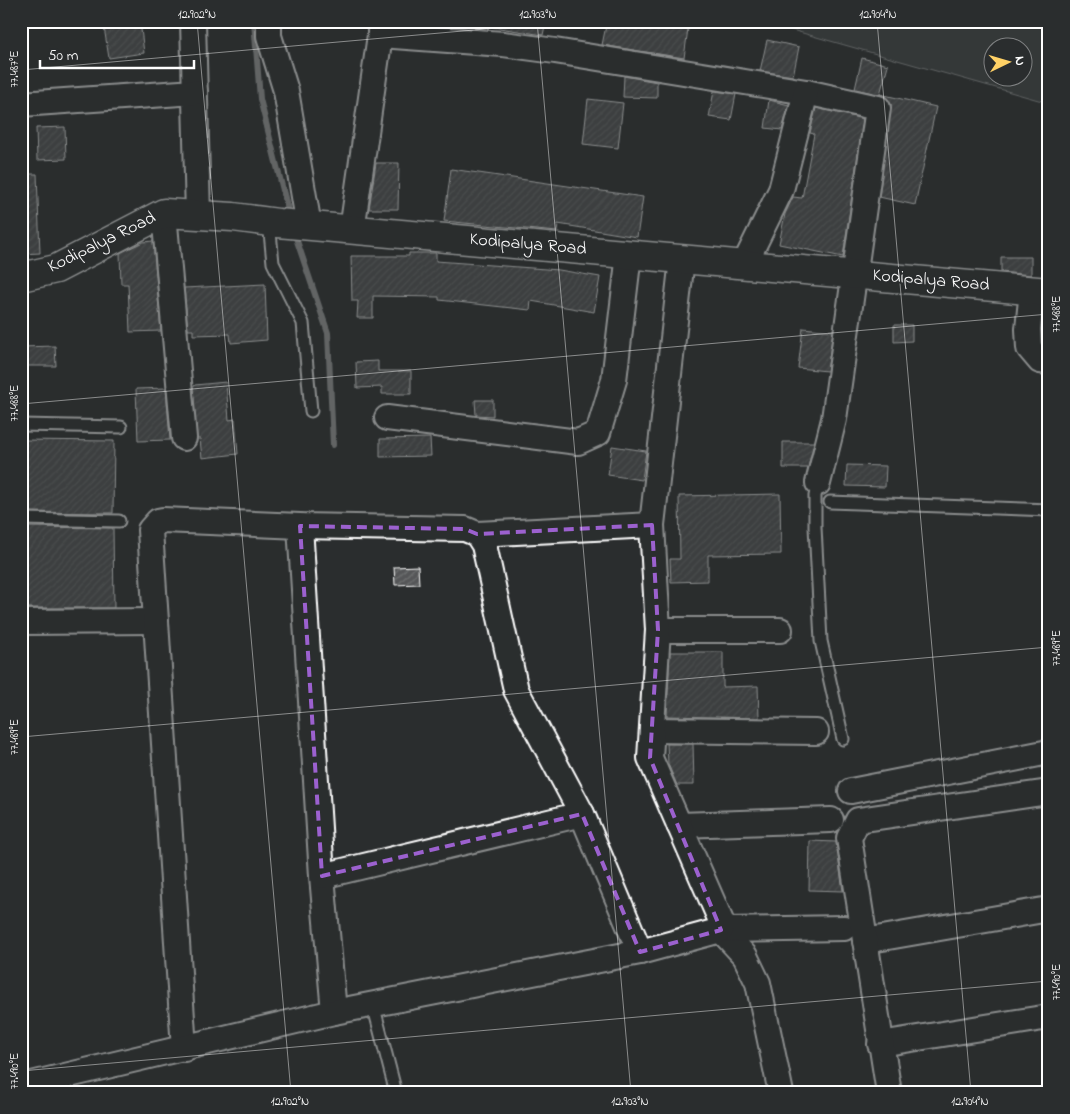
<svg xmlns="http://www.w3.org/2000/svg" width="1070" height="1114" font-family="'Indie Flower',sans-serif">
  <defs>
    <pattern id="building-hatch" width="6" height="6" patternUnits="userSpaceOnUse" patternTransform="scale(1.25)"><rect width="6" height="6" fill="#555758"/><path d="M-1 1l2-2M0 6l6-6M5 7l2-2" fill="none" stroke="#6e7071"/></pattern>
  </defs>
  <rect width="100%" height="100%" fill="#2a2d2e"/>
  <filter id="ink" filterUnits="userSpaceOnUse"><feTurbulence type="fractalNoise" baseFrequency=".02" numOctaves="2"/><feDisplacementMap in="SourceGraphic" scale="10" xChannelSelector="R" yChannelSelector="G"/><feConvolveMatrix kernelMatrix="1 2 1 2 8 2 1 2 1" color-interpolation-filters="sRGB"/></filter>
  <g filter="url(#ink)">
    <path fill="#414445" stroke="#a0a2a2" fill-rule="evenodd" d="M 760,21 L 1049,21 L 1049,103 ZM 992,48 L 1022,48 L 1022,78 L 992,78 Z"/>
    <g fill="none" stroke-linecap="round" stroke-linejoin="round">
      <g stroke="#a6a7a7" stroke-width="6">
        <polyline points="254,21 260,99 290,218"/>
        <polyline points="294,232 328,333 333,445"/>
      </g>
    </g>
    <g fill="url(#building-hatch)" stroke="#fff">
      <polygon points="103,21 140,21 144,53 109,58"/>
      <polygon points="494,21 546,21 543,35 493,27"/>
      <polygon points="607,21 689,21 684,58 602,45"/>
      <polygon points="767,40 799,47 793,76 760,71"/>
      <polygon points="862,58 888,65 880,94 936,107 915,205 879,197 891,104 881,95 855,89"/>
      <polygon points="624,76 657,82 657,98 623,97"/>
      <polygon points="714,91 736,94 731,120 709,117"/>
      <polygon points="588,99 623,103 618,148 583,144"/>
      <polygon points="769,100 789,105 782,130 765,128"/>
      <polygon points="816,108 863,119 843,257 779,244 785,214 793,197 802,198 814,134 810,133"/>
      <polygon points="65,127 66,159 37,160 36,128"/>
      <polygon points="376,163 399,163 398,209 369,209"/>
      <polygon points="451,169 643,197 637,237 558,224 557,232 444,221"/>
      <polygon points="21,174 37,174 40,253 21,254"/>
      <polygon points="153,241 161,331 130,332 128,284 121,284 120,253 143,242"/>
      <polygon points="409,253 436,253 436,261 559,270 600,277 594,312 531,301 530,310 439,300 439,297 373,296 373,318 357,318 358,301 352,301 351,256 409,256"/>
      <polygon points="1001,257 1031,257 1031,275 1001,272"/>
      <polygon points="265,284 267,340 231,343 230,334 193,335 193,330 188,330 184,288"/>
      <polygon points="894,325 912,325 912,341 894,342"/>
      <polygon points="803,328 833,331 827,371 798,368"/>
      <polygon points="55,346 56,366 21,366 21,347"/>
      <polygon points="378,361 378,371 411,371 411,394 382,394 382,387 357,388 356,362"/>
      <polygon points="226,382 229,420 235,419 238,454 202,458 200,439 197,439 193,388 195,385"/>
      <polygon points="166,388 170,440 138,441 136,389"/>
      <polygon points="475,400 493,400 493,416 476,415"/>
      <polygon points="430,438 431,456 380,457 380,439"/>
      <polygon points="21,440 114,441 113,513 21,512"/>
      <polygon points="783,442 814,442 808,468 783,468"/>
      <polygon points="612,446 646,451 642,480 608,475"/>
      <polygon points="847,465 886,466 885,487 846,486"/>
      <polygon points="780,494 781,554 708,555 708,581 671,582 670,559 680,559 679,496"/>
      <polygon points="21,527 113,528 114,608 21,608"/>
      <polygon points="418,566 419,584 395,585 394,567"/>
      <polygon points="670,652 723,652 723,687 758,686 759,718 667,716"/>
      <polygon points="667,744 693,744 694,785 677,785 668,764"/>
      <polygon points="810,841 836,842 843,891 809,890"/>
    </g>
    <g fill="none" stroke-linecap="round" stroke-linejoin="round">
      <defs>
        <g id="service">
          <polyline points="269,222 273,263 303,323 311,411"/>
          <polyline points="21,425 121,427"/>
          <polyline points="818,483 815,496 815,527 821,641 843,739"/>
          <polyline points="830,502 1049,510"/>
          <polyline points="21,519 119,521"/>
          <polyline points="373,1004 396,1093"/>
        </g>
        <g id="minor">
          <polyline points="193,21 198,216"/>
          <polyline points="269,21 269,36 286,91 309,226"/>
          <polyline points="380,35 503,44 555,51 806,92 878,108 834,419 818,483"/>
          <polyline points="21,104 195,92"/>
          <polyline points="164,213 184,438"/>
          <polyline points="352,230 380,35 380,21"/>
          <polyline points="744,265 781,190 806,92"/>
          <polyline points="1032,290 1028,329 1029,348 1040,361 1049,362"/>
          <polyline points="387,418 578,442 598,433 614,380 629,254"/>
          <polyline points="300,526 322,876 334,1012"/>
          <polyline points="477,534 652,525"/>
          <polyline points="21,622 156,621"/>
          <polyline points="658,630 780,630"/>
          <polyline points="652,730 816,732"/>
          <polyline points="851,791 1049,752"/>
          <polyline points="679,825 831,820"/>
          <polyline points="322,876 582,814"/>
          <polyline points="721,930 745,956 758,983 781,1093"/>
          <polyline points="721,930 844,928"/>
          <polyline points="865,941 1049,909"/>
          <polyline points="880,1044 1049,1017"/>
          <polyline points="184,1049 150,530 158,521 163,520 300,526 465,529 477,534 484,545 516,690 582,814 640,952"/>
          <polyline points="21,1083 27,1085 334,1012 640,952 721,930 721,921 650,758 658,630 652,525 682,259"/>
          <polyline points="889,1093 849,838 858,820 1049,792"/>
        </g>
        <polyline id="secondary" points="21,277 56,269 164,213 233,217 278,223 1049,292"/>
      </defs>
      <use href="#service" stroke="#fff" stroke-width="15"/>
      <use href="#minor" stroke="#fff" stroke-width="28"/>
      <use href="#secondary" stroke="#fff" stroke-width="31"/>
      <use href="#service" stroke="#2a2d2e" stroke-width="11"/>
      <use href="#minor" stroke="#2a2d2e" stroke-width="24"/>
      <use href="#secondary" stroke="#2a2d2e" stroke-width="28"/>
    </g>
  </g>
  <path d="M0 0H1070V1114H0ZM 652,525 L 658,630 L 650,758 L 721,930 L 640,952 L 582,814 L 322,876 L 300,526 L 465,529 L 477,534 Z" fill="#2a2d2e" fill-opacity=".55" fill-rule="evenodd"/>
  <path fill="none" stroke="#9c61cf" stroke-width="4" stroke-dasharray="10 6" stroke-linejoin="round" d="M 652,525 L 658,630 L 650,758 L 721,930 L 640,952 L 582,814 L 322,876 L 300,526 L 465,529 L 477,534 Z"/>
  <path fill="none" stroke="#fff" stroke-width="1" stroke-opacity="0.45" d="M 197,21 L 291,1093M 537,21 L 631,1093M 877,21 L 971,1093M 21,70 L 576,21M 21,404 L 1049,314M 21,737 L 1049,647M 21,1071 L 1049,981"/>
  <g text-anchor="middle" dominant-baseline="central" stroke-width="4" stroke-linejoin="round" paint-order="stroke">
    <g font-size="18" fill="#fff" stroke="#2a2d2e">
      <text transform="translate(102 243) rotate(-26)">Kodipalya Road</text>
      <text transform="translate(528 245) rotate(5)">Kodipalya Road</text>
      <text transform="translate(931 281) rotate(5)">Kodipalya Road</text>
    </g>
  </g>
  <rect width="1070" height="1114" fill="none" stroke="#2a2d2e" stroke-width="55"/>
  <g transform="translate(1008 62) rotate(85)"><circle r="24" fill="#2a2d2e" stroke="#7f8182"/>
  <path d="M0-4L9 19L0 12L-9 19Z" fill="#ffd166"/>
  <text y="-8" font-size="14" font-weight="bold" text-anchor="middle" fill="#ffffff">N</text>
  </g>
  <path d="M40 60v8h154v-8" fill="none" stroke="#ffffff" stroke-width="2.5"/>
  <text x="48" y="60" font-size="15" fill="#ffffff" stroke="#2a2d2e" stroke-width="4" paint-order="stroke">50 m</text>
  <rect x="28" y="28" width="1014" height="1058" fill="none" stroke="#fff" stroke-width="2"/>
  <g font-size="12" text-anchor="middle" fill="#fff">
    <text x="197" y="18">12.902°N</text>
    <text x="538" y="18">12.903°N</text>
    <text x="878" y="18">12.904°N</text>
    <text transform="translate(14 69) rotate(-90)" y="4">77.487°E</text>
    <text transform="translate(1056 314) rotate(-90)" y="4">77.488°E</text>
    <text transform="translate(14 403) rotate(-90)" y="4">77.488°E</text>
    <text transform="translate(1056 648) rotate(-90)" y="4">77.489°E</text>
    <text transform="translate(14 737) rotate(-90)" y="4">77.489°E</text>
    <text transform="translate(1056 982) rotate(-90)" y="4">77.490°E</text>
    <text transform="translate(14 1071) rotate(-90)" y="4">77.490°E</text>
    <text x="290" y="1105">12.902°N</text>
    <text x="630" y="1105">12.903°N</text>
    <text x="970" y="1105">12.904°N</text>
  </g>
</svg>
